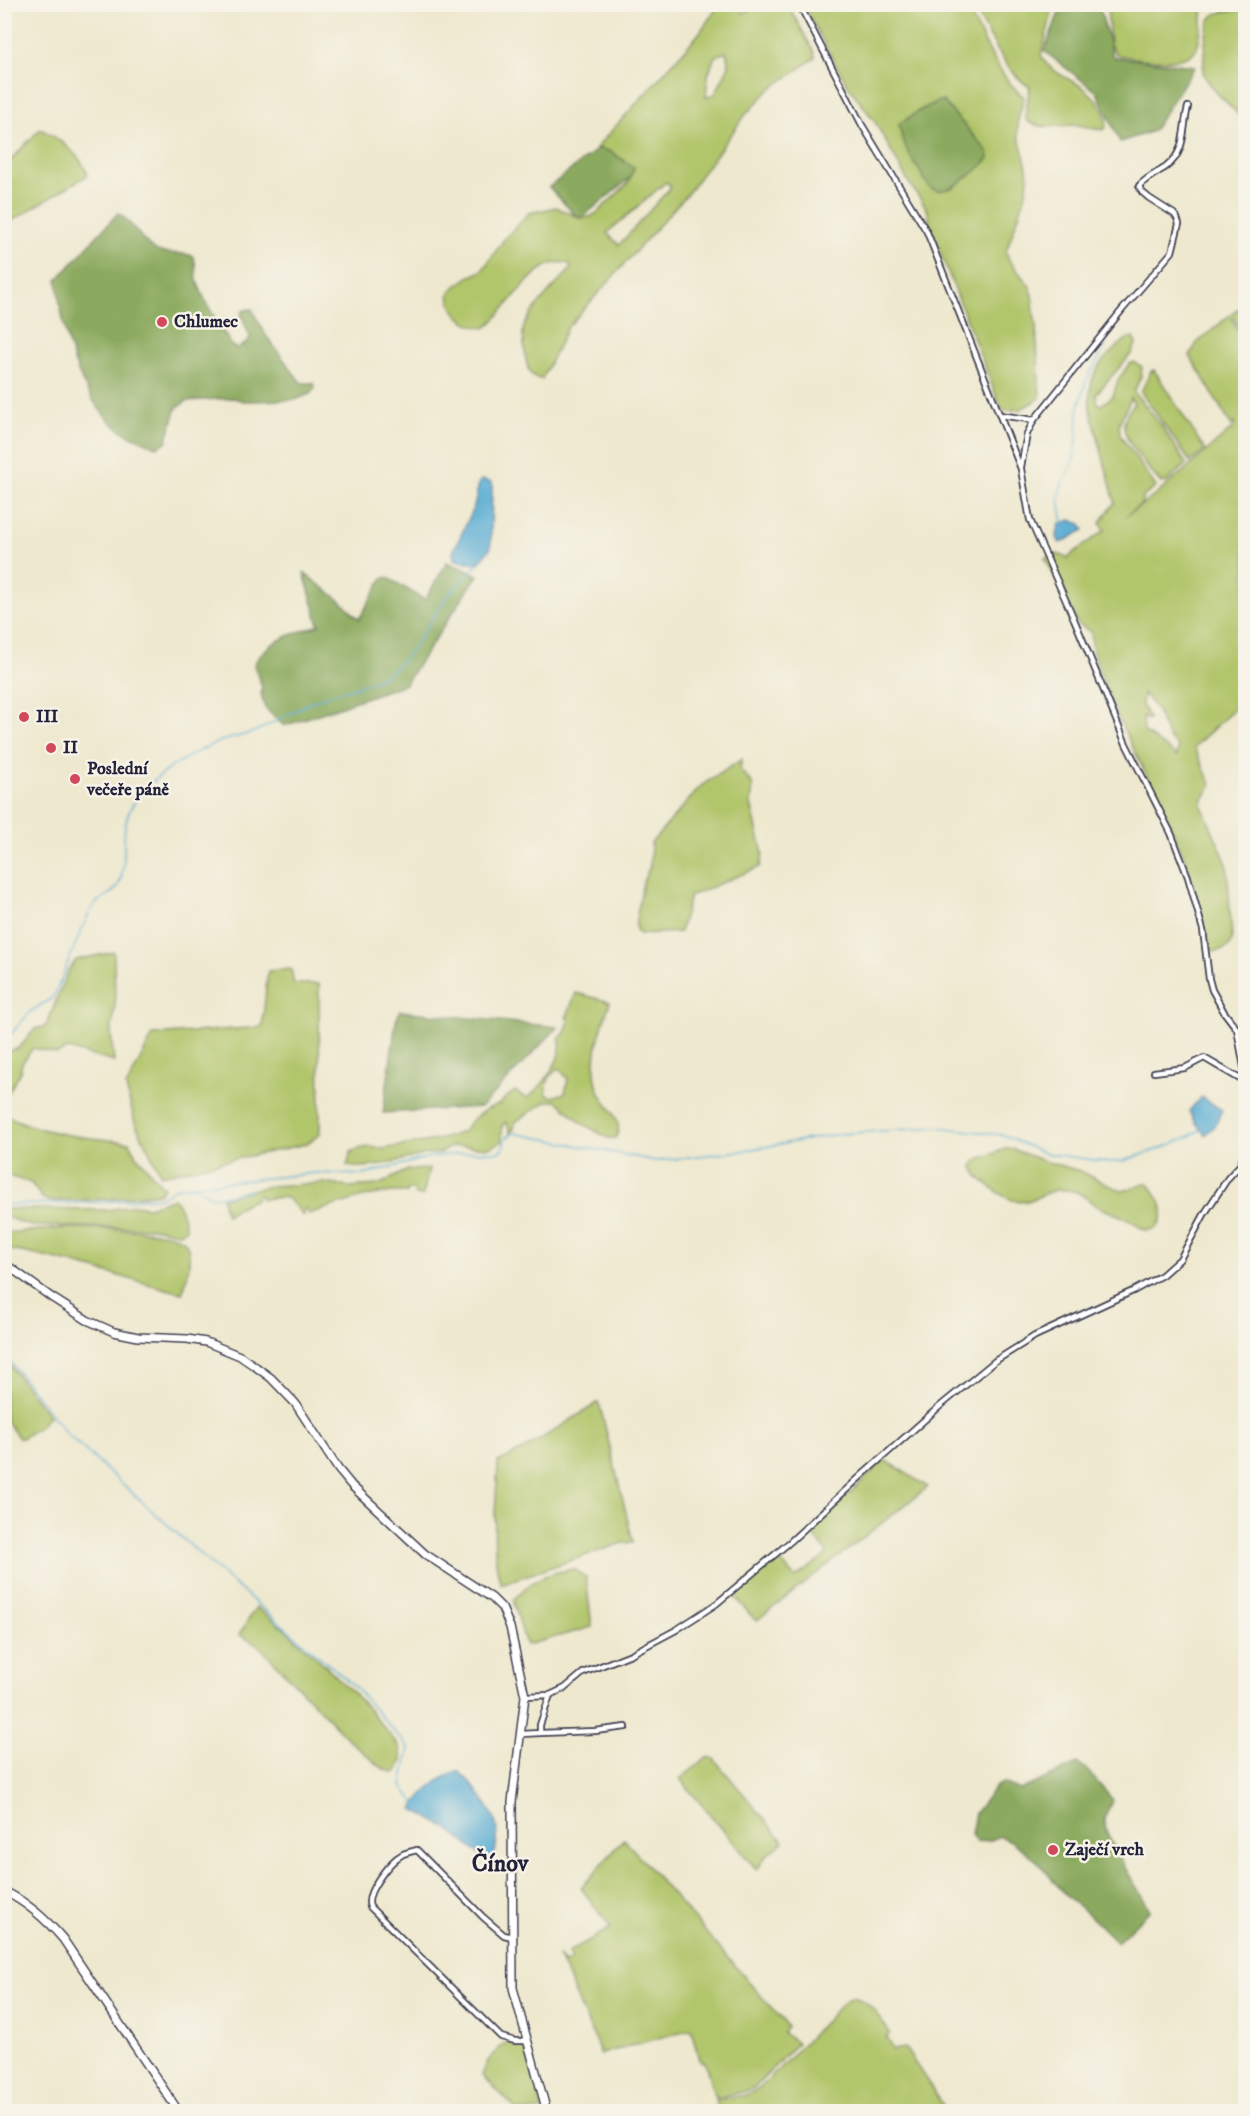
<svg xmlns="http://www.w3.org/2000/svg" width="1250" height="2116" font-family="'IM FELL DW Pica',serif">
  <rect width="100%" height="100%" fill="#f7f3e8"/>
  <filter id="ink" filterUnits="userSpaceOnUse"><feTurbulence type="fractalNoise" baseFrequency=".0167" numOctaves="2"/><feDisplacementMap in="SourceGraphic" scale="12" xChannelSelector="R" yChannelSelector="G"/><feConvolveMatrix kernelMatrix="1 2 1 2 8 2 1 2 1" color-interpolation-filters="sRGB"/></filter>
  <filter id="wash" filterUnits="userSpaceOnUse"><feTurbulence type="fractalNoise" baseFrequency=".008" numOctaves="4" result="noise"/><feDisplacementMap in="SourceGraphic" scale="24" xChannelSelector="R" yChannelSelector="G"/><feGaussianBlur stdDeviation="1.35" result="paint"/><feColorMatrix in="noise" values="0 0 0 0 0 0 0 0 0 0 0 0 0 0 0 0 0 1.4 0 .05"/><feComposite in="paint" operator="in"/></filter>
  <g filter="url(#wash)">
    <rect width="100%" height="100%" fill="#eee8ce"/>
    <g fill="#b1c56a" stroke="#6a7452" stroke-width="1.5" fill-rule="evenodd">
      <path d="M 719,5 L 742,5 L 740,9 L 744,13 L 748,11 L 751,5 L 788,5 L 814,52 L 815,58 L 769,90 L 746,114 L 688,193 L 567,328 L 542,379 C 531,379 528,370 526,360 C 525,351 523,341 523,331 C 524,316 558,283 569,271 L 571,267 L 569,264 C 537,252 508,312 485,328 C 466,326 450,314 449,294 L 456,286 L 469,277 L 482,271 L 505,238 L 529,213 L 556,207 L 580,218 L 590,217 L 597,213 L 628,183 L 634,167 L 611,152 L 596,148 L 697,36 ZM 726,52 L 729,66 L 715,94 L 706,97 L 708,75 L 715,56 ZM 666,182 L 671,187 L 619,245 L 607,233 Z"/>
      <path d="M 803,5 L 966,5 C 980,32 999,78 1024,97 L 1018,120 L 1018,134 L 1027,167 L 1028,179 L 1025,198 L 1006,251 L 1009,260 L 1031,288 L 1036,326 L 1040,398 L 1037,400 L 1019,410 L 1002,410 L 1000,406 L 929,223 L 928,212 L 923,203 L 909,183 L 875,122 L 847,84 ZM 939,101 L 943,101 L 988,152 L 980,167 L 952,188 L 939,191 L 899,124 L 919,111 Z"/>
      <path d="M 973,5 L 1054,5 L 1041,55 C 1049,73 1070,78 1085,89 C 1095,97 1111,116 1105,129 C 1094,132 1087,125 1076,125 C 1060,125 1044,130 1028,122 L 1025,116 L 1030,87 C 1006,74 986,28 973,5 Z"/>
      <path d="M 1107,5 L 1203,5 C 1202,18 1202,34 1197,47 C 1189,69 1136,58 1117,55 L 1110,45 Z"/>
      <path d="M 1237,10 L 1245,11 L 1245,121 L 1215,91 L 1203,74 C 1204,61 1204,24 1213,16 C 1219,11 1230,11 1237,10 Z"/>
      <path d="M 40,129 C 59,138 81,155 88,175 L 5,225 L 5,173 L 10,169 L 8,163 Z"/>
      <path d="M 1245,306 L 1245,340 L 1234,318 L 1232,319 L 1246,346 L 1245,699 L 1194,747 L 1211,784 C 1210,792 1201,796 1202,806 L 1227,864 L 1232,939 C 1230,948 1222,951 1213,951 L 1211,949 L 1186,861 L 1171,826 L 1109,699 L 1093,652 L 1091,632 L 1078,624 L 1045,558 L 1057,554 L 1069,558 L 1072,554 L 1105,530 L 1100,523 L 1115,502 L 1090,408 C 1087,372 1102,358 1128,338 L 1133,338 L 1136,344 L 1131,354 L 1096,394 L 1098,403 L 1101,405 L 1113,396 L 1118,380 L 1129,364 L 1134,362 L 1142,367 L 1141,376 L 1134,392 L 1161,425 L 1186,464 L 1167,482 L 1161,483 C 1151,471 1124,442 1124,426 C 1124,417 1129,411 1134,404 L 1131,398 L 1119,424 L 1120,435 L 1156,487 L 1143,497 L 1142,503 L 1125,517 L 1157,494 L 1233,428 L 1235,423 L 1231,425 L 1190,356 L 1197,343 L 1236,310 ZM 1143,693 L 1157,710 L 1161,722 L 1169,738 L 1178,747 L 1177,756 L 1144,732 L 1143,716 L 1148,720 L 1149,718 L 1142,706 Z"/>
      <polygon points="1154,370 1205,450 1190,462 1141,392 1151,371"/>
      <polygon points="742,759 740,770 753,784 751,804 763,854 760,867 690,896 680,932 640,934 636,930 636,920 643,882 650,866 651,843 702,785"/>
      <polygon points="114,952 115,1005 111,1033 114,1062 68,1049 57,1054 33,1048 22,1063 20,1072 5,1099 5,1055 11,1050 19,1048 35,1029 46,1026 68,971 76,960"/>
      <polygon points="291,969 294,984 319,984 320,1134 306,1144 161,1175 135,1123 126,1087 153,1035 262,1027 268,971"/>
      <path d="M 576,993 L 610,1002 C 601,1030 587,1064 600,1093 C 607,1108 625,1120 616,1138 L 608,1138 L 583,1124 L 557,1101 L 547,1101 L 518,1120 L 515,1123 L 514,1129 L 510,1133 L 507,1122 L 502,1125 L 502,1141 C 486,1153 475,1145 457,1146 C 449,1146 446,1150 440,1153 C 435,1154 430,1153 426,1154 C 401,1160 372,1170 347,1166 L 351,1152 C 361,1147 372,1146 383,1149 L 441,1139 L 463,1132 C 470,1119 486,1107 501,1104 L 502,1101 L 515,1091 L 526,1098 C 542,1090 566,1054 559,1038 C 566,1035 568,1025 569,1018 L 566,1018 ZM 559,1068 L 568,1079 L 565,1093 L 552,1097 L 546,1094 C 546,1083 549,1075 559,1068 Z"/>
      <path d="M 4,1114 C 42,1135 87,1138 129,1142 L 136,1155 L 164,1188 L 159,1193 L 112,1199 L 48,1201 L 42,1198 L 31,1183 L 5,1175 Z"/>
      <path d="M 1005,1149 L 1012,1149 L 1044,1161 L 1080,1171 L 1122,1191 L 1148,1183 C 1160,1198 1170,1213 1155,1229 L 1145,1230 C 1140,1228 1137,1225 1133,1222 C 1122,1215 1107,1212 1095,1205 C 1089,1201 1083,1194 1076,1192 C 1036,1180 1034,1223 991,1187 C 983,1181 975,1176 973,1166 L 976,1160 Z"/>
      <path d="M 429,1169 L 423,1196 L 416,1195 L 413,1189 L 408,1190 L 407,1193 C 384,1187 332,1207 308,1214 L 306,1208 L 303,1211 L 303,1216 C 286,1194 289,1196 262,1199 L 260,1195 L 257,1196 L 256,1200 L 246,1203 L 226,1215 L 222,1199 L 237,1193 L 271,1186 L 324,1183 L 349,1187 L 378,1185 L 408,1170 Z"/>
      <path d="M 174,1198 C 181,1206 184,1218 186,1229 L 179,1233 L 152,1228 L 31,1226 L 5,1217 L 5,1210 L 10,1209 L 108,1210 L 135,1205 L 148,1207 Z"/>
      <path d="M 64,1228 C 84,1229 178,1227 186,1243 C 193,1256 187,1281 182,1293 C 123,1278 65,1259 5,1249 L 5,1233 Z"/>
      <polygon points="4,1358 49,1416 40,1426 22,1438 19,1438 5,1420"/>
      <path d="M 599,1402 L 633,1542 L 623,1543 L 501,1584 C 489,1551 497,1497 498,1462 L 525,1449 Z"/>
      <polygon points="885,1460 928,1487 756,1621 732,1594 774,1561 782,1563 795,1578 825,1556 827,1552 811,1532 813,1527"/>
      <path d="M 574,1569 L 586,1578 L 592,1627 L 526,1645 L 513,1600 C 532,1579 546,1573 574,1569 Z"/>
      <polygon points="256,1607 285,1629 328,1668 363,1703 400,1747 402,1760 398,1770 395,1773 382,1768 351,1742 257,1644 239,1635"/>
      <polygon points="708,1757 714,1759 784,1842 766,1856 757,1870 680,1779"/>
      <polygon points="624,1839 784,2022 787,2027 783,2033 797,2043 755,2087 746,2091 715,2098 705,2063 699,2060 691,2029 601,2054 559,1957 560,1956 563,1963 571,1960 568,1952 611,1928 581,1888"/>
      <path d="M 851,1997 C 870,1999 880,2019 890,2033 L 886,2038 L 893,2050 L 905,2048 L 947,2111 L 719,2111 L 715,2100 L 746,2095 L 760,2088 L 846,2000 Z"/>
      <polygon points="515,2043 522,2045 525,2049 543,2111 518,2111 482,2075 488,2061 503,2044"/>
    </g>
    <g fill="#8caa5e" stroke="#57664c" stroke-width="1.5">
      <polygon points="1062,5 1099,5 1113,57 1195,66 1153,131 1120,142 1097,92 1044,51"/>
      <path d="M 939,101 L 943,101 L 988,152 L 989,158 C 979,169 944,201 930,187 C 925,182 921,173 917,167 C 908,154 901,140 899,124 L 919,111 Z"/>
      <polygon points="599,148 611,152 634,168 630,178 581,218 575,215 549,187"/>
      <path d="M 118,213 C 132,222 139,237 151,247 C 163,257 179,251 193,256 C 197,264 195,271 197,280 C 203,301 221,328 233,347 L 237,349 L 248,342 L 250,337 L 241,314 L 244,310 L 252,309 L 265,334 L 298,379 L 302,383 L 314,383 L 315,388 L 310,394 L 295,400 L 244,401 L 234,398 L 187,401 L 177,407 L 166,442 L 157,447 C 144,442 130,437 119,429 C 77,396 62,331 57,280 Z"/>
      <path d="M 447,562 L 478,575 L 405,684 L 284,726 L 265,708 L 261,693 L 262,687 L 254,665 C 266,639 295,634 319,625 L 304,573 L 341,601 L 359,619 L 382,579 L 387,577 L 425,600 Z"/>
      <polygon points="400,1011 558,1027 481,1107 383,1113 396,1021"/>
      <path d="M 1077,1764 L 1086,1769 L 1112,1799 C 1111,1808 1104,1813 1104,1821 C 1105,1838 1140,1892 1150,1910 L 1117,1942 L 1085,1911 L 1068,1898 L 1037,1861 L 1011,1841 L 1000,1836 L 991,1840 L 976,1842 L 971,1834 L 975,1813 L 996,1786 L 1003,1783 L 1020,1790 Z"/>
    </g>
    <g fill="#57acd3" stroke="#3c6787" stroke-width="1.5">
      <polygon points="482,480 491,482 492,486 491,541 490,549 478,564 463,562 454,559 453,552 474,507 479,482"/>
      <polygon points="1071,520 1081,524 1084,530 1061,543 1059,542 1057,537 1059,525"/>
      <polygon points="1201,1097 1222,1110 1215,1126 1205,1135 1196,1123 1189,1111"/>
      <path d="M 457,1771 C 469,1777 493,1811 496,1824 C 499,1835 496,1847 494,1857 L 492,1860 L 486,1860 L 450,1830 L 413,1809 C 421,1792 440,1778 457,1771 Z"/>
    </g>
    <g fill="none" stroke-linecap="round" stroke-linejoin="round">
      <g stroke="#57acd3" stroke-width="1.5">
        <polyline points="1063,523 1059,499 1061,486 1073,463 1077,440 1078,410 1086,381 1106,345"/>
        <path d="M 4,1042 L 30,1012 L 52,998 L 56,992 C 68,964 78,934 92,908 C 98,897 115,895 119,884 C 131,855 114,827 138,797 C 158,772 192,753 221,741 C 230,738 241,736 251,733 C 274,724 294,710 316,700 C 338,690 364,688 385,675 C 411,659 426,625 444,601 C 454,588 467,576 478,564"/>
        <path d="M 193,1186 C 199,1189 205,1194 211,1196 C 220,1199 241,1192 251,1190"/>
        <polyline points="4,1205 103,1202 162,1197 177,1187 316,1173 363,1175 426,1158 472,1152 499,1152 503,1149 505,1138 514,1133 656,1161 741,1151 840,1134 938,1127 1003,1135 1044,1153 1107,1162 1123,1161 1162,1148 1190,1136 1200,1130"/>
        <polyline points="4,1354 66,1433 222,1574 352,1684 409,1748 402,1786 416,1804"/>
      </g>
    </g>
  </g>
  <g filter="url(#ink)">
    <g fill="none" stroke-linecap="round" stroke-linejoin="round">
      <defs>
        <g id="street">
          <polyline points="799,4 862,125 927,232 1021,469 1030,520 1074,619 1126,744 1171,833 1188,877 1203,930 1209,979 1212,990 1224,1012 1237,1029 1246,1078"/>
          <polyline points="1000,415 1034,420"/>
          <path d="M 1021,467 L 1027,434 L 1034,420 L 1122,310 L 1172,252 L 1179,224 L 1177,218 L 1174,214 L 1149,198 L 1142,192 L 1139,186 C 1146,178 1157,173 1166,167 C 1187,151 1182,129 1188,107"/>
          <polyline points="1154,1072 1185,1068 1204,1058 1240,1079 1246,1086"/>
          <polyline points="1241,1164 1246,1143"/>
          <polyline points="525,1696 550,1695"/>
          <polyline points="540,1733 595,1731 626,1727"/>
          <polyline points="522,1734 540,1733 540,1725 550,1695 565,1688 583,1673 631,1654 676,1630 716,1604 791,1541 860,1477 939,1407 995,1361 1035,1336 1135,1290 1162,1275 1180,1259 1205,1213 1228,1178 1241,1164 1246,1165"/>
          <path d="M 512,1937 L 504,1935 L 483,1917 L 417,1850 C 413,1851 408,1852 403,1854 C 390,1861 364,1893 370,1907 L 501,2037 L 515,2041 L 528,2041"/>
        </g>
        <g id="secondary">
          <polyline points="4,1263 51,1297 87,1320 114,1332 138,1337 187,1339 206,1342 240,1356 256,1367 271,1378 295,1403 338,1469 352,1486 425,1554 492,1598 502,1608 510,1627 525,1696 512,1802 513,1988 547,2112"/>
          <path d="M 4,1891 C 28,1903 46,1919 63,1939 L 179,2112"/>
        </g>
      </defs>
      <use href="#street" stroke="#414051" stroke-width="8"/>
      <use href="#secondary" stroke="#414051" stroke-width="10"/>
      <use href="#street" stroke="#fff" stroke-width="4.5"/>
      <use href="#secondary" stroke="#fff" stroke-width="7"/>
    </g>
  </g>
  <g fill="#d1495b" stroke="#f7f3e8" stroke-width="2">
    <circle cx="162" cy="322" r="6"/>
    <circle cx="24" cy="717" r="6"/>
    <circle cx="51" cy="748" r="6"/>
    <circle cx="75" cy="779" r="6"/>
    <circle cx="1053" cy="1850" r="6"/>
  </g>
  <g text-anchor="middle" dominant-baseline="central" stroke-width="5" stroke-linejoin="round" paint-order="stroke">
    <g font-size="18" font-weight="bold" fill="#22223b" stroke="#f7f3e8" text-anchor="start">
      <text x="174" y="322">Chlumec</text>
      <text x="36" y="717">III</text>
      <text x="63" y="748">II</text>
      <text x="87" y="769">Poslední<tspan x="87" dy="21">večeře páně</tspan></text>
      <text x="1065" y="1850">Zaječí vrch</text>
    </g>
    <g font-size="24" font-weight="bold" fill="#22223b" stroke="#f7f3e8">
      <text x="500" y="1864">Čínov</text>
    </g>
  </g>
  <rect width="1250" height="2116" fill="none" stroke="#f7f3e8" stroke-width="24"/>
</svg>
